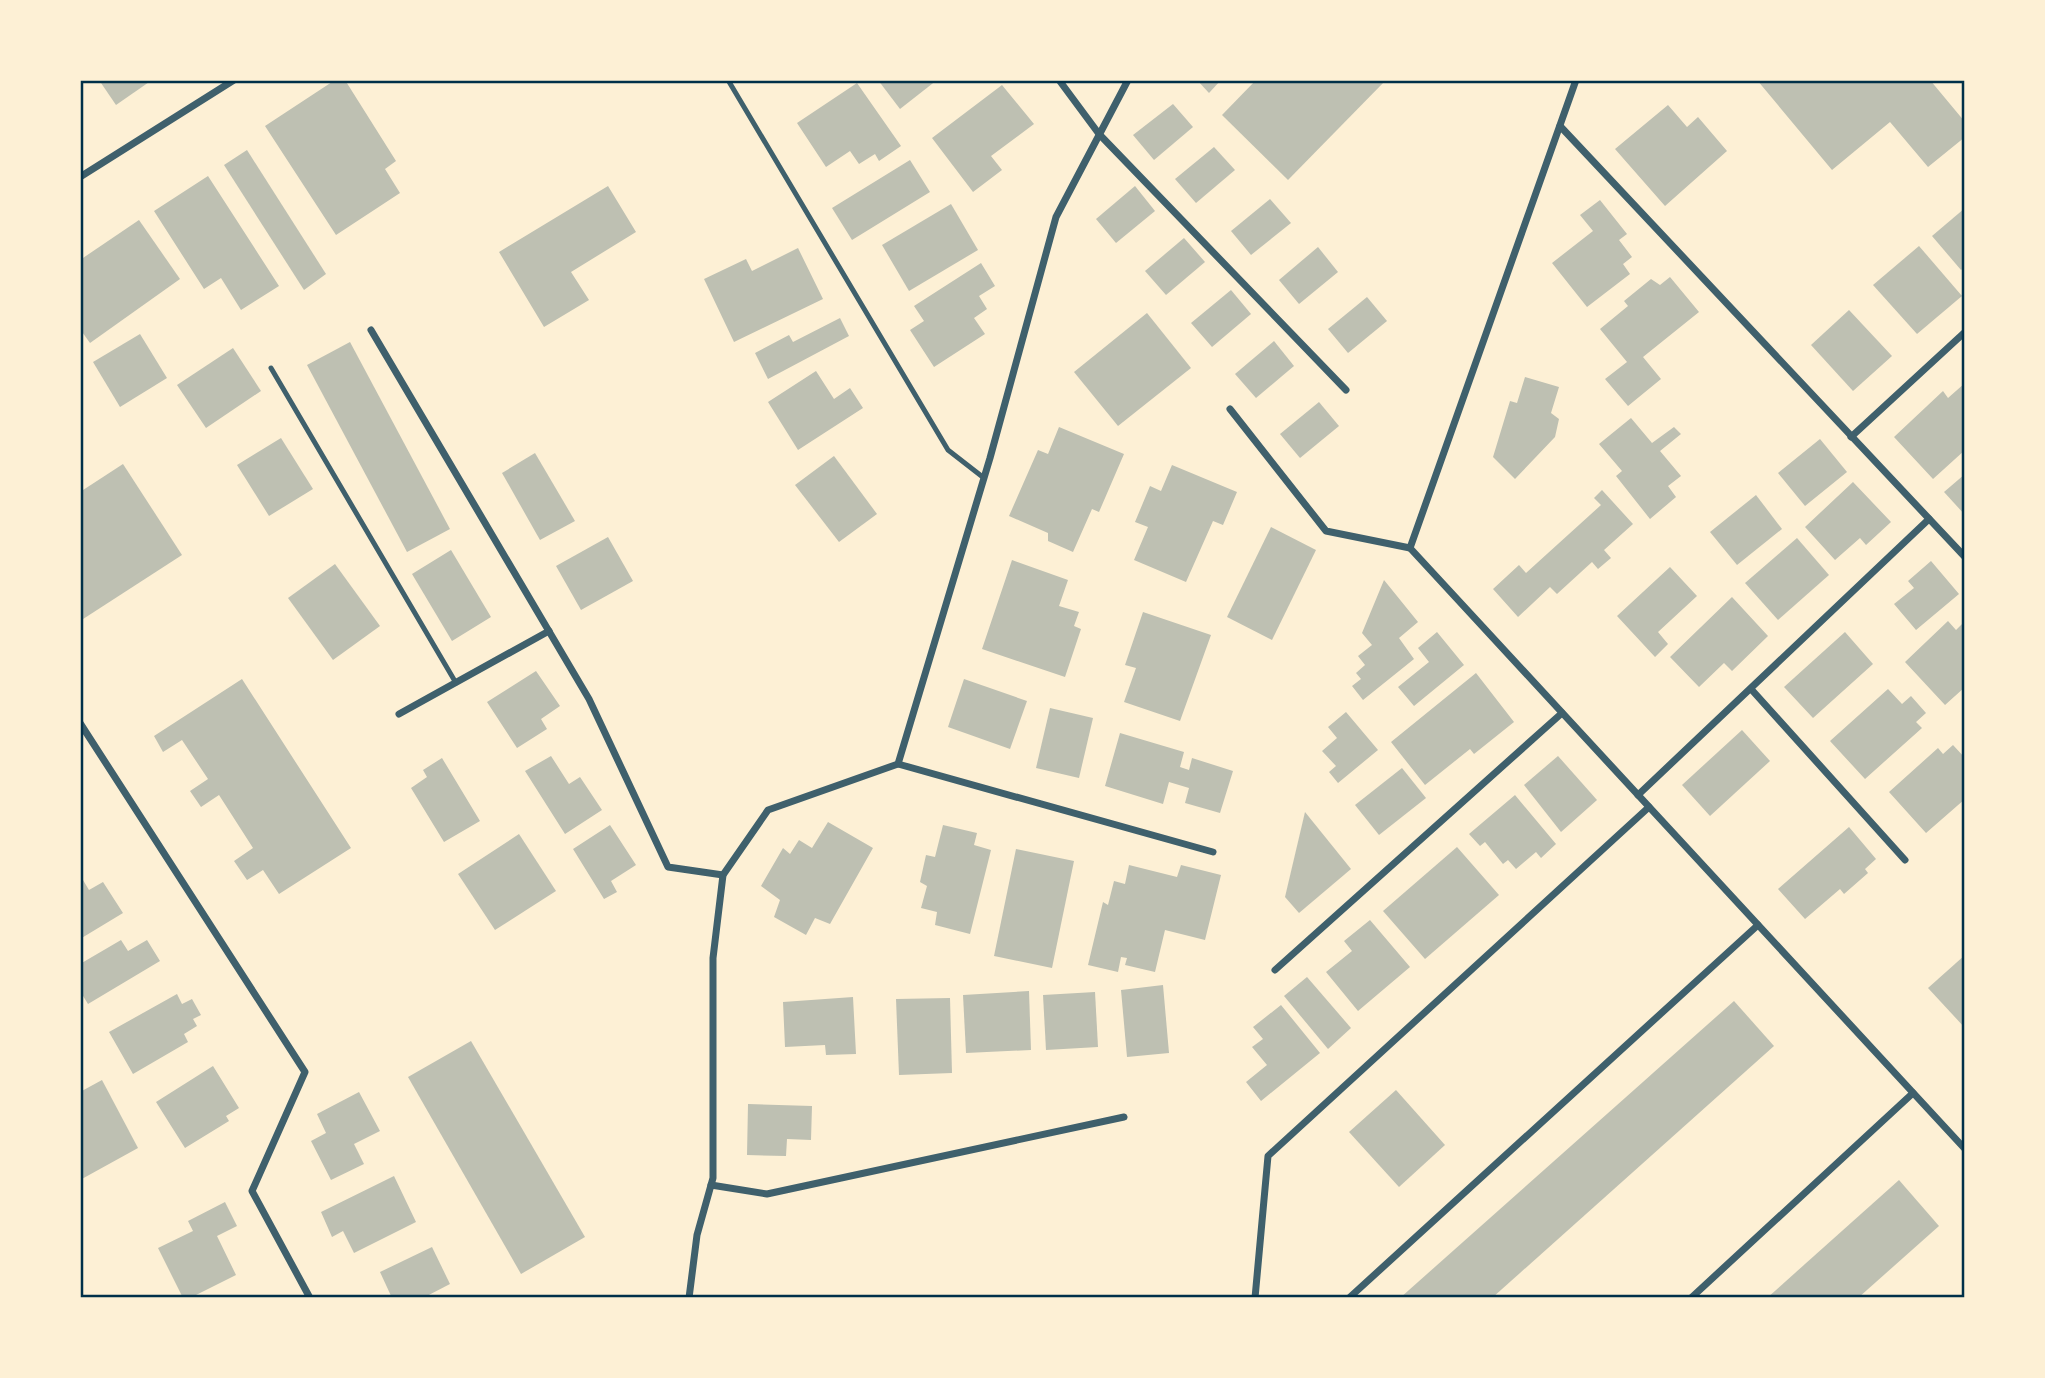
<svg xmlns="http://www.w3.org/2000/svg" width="2045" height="1378" font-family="Georgia,serif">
  <rect width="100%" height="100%" fill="#fdf0d5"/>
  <g fill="#bec0b2">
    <polygon points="99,80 152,80 116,105"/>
    <polygon points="335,80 345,80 396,161 385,169 400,193 336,235 265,126"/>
    <polygon points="878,80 937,80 900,109"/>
    <polygon points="1197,80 1221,80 1209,93"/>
    <polygon points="1256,80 1386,80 1288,180 1222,115"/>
    <polygon points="1757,80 1893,80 1895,82 1897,80 1930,80 1965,122 1965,137 1928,167 1890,122 1832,170"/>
    <polygon points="857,83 901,146 879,161 875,154 859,164 850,151 826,167 797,123"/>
    <polygon points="1002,85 1034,124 991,156 1002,170 973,192 932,138"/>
    <polygon points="1173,104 1193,127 1154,160 1133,135"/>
    <polygon points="1668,105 1687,127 1698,117 1727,151 1665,206 1615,149"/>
    <polygon points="1214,147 1235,170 1196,203 1175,179"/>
    <polygon points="247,150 326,274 304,290 224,165"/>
    <polygon points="910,160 930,192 852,240 832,208"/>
    <polygon points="208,176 279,286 241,310 221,278 204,289 154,211"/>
    <polygon points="608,186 636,232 571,272 589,300 544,327 499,252"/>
    <polygon points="1135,186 1155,211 1116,243 1096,219"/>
    <polygon points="1270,199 1291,223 1251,255 1231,231"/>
    <polygon points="1600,200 1627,234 1619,240 1632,257 1623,264 1630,274 1587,307 1552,263 1593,231 1580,215"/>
    <polygon points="951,204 978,250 909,291 882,245"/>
    <polygon points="1965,208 1965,267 1961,270 1932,236"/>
    <polygon points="139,220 180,279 90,343 80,329 80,260"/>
    <polygon points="1184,238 1205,262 1166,295 1145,271"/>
    <polygon points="1919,246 1962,296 1917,334 1873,285"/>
    <polygon points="1318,247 1338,272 1299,304 1279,280"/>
    <polygon points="798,248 823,299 734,342 704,279 746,259 752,271"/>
    <polygon points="981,263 995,286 979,296 987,309 974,318 985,334 934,367 910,330 924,321 914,306"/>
    <polygon points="1670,277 1699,312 1643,357 1661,379 1628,406 1605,379 1627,362 1600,329 1628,306 1624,301 1651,279 1660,285"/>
    <polygon points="1231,290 1251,314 1212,347 1191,323"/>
    <polygon points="1367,297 1387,321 1348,353 1328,329"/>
    <polygon points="1849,310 1892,356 1853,391 1811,345"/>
    <polygon points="1147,313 1191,368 1118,426 1074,372"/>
    <polygon points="840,318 849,336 768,379 755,353 789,335 793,342"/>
    <polygon points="140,334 167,378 120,407 93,362"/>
    <polygon points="1274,341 1294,366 1256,398 1235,374"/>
    <polygon points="350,342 450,529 407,552 307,365"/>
    <polygon points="233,348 261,391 206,428 177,385"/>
    <polygon points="816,371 834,399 850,388 863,408 798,450 768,402"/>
    <polygon points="1525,377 1559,387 1551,413 1559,419 1555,437 1515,479 1493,457 1510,401 1517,403"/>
    <polygon points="1965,383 1965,450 1933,479 1894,437 1943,391 1948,398"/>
    <polygon points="1319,402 1339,426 1300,458 1280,434"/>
    <polygon points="1631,418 1652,443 1674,427 1681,434 1660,451 1681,476 1668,486 1676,497 1650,519 1616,476 1622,471 1599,444"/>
    <polygon points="1059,427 1124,454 1099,512 1092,509 1073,552 1048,541 1048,533 1009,516 1038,450 1048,454"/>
    <polygon points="281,438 313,489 269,516 237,465"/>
    <polygon points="1820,439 1847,472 1805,506 1778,473"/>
    <polygon points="535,453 575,521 540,540 502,473"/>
    <polygon points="834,456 877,514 839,542 795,485"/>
    <polygon points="123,464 182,555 80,621 80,492"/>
    <polygon points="1172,465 1237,492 1223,525 1213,521 1186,582 1134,560 1148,527 1135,522 1150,486 1161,491"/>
    <polygon points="1965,474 1965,515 1944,492"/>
    <polygon points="1853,482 1891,522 1866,545 1860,538 1835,560 1805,527"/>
    <polygon points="1602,490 1633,524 1604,550 1611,558 1598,569 1592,562 1557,594 1550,587 1518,617 1493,589 1519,565 1526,573 1601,505 1594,498"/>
    <polygon points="1756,495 1782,529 1737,565 1710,532"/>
    <polygon points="1271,527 1316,550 1272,640 1227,617"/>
    <polygon points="608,537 633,581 581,610 556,566"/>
    <polygon points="1797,538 1829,575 1778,620 1745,583"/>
    <polygon points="451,550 491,617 452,641 412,574"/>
    <polygon points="1012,560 1068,580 1059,606 1079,612 1074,626 1081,629 1065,677 982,649"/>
    <polygon points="1931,561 1959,594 1916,630 1894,604 1914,588 1908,581"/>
    <polygon points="335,564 380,626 333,660 288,598"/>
    <polygon points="1670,567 1697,596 1658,632 1668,644 1655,657 1617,616"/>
    <polygon points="1384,580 1418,622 1399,638 1414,659 1363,700 1352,686 1361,679 1356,673 1365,665 1358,656 1372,645 1362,633"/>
    <polygon points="1732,597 1768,636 1732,671 1724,663 1699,687 1670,657"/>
    <polygon points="1143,612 1211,635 1180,721 1124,702 1136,668 1125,665"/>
    <polygon points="1948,621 1956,630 1965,621 1965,687 1945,705 1905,662"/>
    <polygon points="1437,632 1464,665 1414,706 1398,687 1429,662 1418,648"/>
    <polygon points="1845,632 1873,664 1813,718 1784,687"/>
    <polygon points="536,671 560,706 541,719 547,729 517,748 487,702"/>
    <polygon points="1476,673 1514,722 1474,754 1470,749 1425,785 1391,742"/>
    <polygon points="242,679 351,848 279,894 263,870 247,880 234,861 253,848 219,795 201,807 190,791 208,779 182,740 163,752 154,736"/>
    <polygon points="964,679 1027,701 1010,749 948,727"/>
    <polygon points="1888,689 1902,704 1911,696 1926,713 1916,722 1922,728 1865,779 1830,741"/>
    <polygon points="1050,708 1093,718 1079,778 1036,768"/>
    <polygon points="1346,712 1378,750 1338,783 1329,772 1336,766 1322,751 1337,738 1328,727"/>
    <polygon points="1742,730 1770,761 1710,816 1682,785"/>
    <polygon points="1120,733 1184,752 1180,767 1189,770 1192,758 1233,771 1220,813 1185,803 1189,788 1169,782 1163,804 1105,786"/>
    <polygon points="1953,745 1965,758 1965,799 1926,833 1889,792 1938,748 1943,754"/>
    <polygon points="551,756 569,784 580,777 602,810 565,834 525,771"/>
    <polygon points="1558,756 1597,800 1561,832 1524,785"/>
    <polygon points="442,758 480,821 444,842 411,788 427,777 423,770"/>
    <polygon points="1402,768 1426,798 1379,835 1355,805"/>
    <polygon points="1515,795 1556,844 1541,858 1536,852 1516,869 1508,860 1503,864 1485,842 1480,846 1469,834"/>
    <polygon points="1305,812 1351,869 1299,913 1285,897"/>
    <polygon points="828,822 873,848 830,924 815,918 806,935 774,917 780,900 761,886 783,848 790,854 799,840 812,848"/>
    <polygon points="610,825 636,865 611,881 617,892 604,899 573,849"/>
    <polygon points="943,825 977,833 974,845 991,850 970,934 935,925 937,912 921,908 927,886 920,882 926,855 935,857"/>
    <polygon points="1849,827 1876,859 1865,869 1868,873 1844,894 1840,889 1805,919 1778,889"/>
    <polygon points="519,834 556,891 495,930 458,874"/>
    <polygon points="1457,847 1499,895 1425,959 1383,911"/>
    <polygon points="1016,849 1074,861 1052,968 994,956"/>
    <polygon points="1129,865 1177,877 1181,865 1221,875 1205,940 1165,930 1155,972 1125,965 1127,958 1121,957 1118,972 1088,965 1103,902 1108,905 1114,881 1125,884"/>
    <polygon points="80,875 89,890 103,882 123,913 80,939"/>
    <polygon points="1370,920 1410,967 1358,1011 1326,972 1352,951 1344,941"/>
    <polygon points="121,940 128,951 147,940 160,961 88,1004 80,991 80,964"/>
    <polygon points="1965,955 1965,1028 1928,988"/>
    <polygon points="1307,977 1351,1028 1328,1049 1284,996"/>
    <polygon points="1163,985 1169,1053 1127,1057 1121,990"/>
    <polygon points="1029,991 1031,1050 966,1053 963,995"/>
    <polygon points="1095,992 1098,1047 1046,1050 1043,995"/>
    <polygon points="177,994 182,1004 192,999 201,1015 193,1019 197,1026 184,1034 188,1042 133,1074 109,1032"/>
    <polygon points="853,997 856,1054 826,1055 825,1045 785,1047 783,1002"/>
    <polygon points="950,998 952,1073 899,1075 896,999"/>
    <polygon points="1734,1001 1774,1046 1492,1298 1400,1298"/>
    <polygon points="1281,1005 1320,1053 1261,1101 1246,1082 1267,1065 1252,1047 1263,1039 1253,1027"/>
    <polygon points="471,1041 585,1237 521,1274 408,1077"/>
    <polygon points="213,1066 239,1108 226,1116 229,1121 185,1148 156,1102"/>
    <polygon points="102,1080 138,1148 80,1180 80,1092"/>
    <polygon points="1396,1090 1445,1145 1399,1187 1349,1132"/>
    <polygon points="359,1092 380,1131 354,1144 364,1164 331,1180 311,1141 326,1133 317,1114"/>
    <polygon points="748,1104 812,1106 811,1140 787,1139 786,1156 747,1155"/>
    <polygon points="394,1176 416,1222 354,1253 343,1231 332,1237 321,1212"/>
    <polygon points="1899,1180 1939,1226 1858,1298 1767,1298"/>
    <polygon points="225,1202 237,1226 217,1236 236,1275 190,1298 183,1298 158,1248 193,1231 188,1221"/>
    <polygon points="432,1247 450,1284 423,1298 392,1298 380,1272"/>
  </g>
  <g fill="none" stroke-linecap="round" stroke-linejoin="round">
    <g stroke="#3f606c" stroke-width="5">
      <polyline points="728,80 948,450 984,478"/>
      <polyline points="271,368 456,683"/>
    </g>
    <g stroke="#3f606c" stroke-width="7">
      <polyline points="1059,80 1099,134 1346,390"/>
      <polyline points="1576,80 1410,548 1965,1149"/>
      <polyline points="1560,126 1965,557"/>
      <polyline points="80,177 234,80"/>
      <polyline points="371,330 589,699 668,867 723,875"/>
      <polyline points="1230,409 1326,531 1410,548"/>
      <polyline points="1851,437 1965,332"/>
      <polyline points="1751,689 1905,860"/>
      <polyline points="399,714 549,631"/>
      <polyline points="80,723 305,1072 252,1191 310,1298"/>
      <polyline points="898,764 1213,852"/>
      <polyline points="1638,795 1929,519"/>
      <polyline points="1275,970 1562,713"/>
      <polyline points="711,1185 767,1194 1124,1117"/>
      <polyline points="689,1298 697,1235 713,1178 713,958 723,875 768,810 898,764 990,458 1056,217 1128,80"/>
      <polyline points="1255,1298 1268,1156 1649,807"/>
      <polyline points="1349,1298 1758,925"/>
      <polyline points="1691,1298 1913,1093"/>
    </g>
  </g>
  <rect width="2045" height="1378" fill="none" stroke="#fdf0d5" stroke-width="164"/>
  <rect x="82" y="82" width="1881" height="1214" fill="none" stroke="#003049" stroke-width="2.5"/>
</svg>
